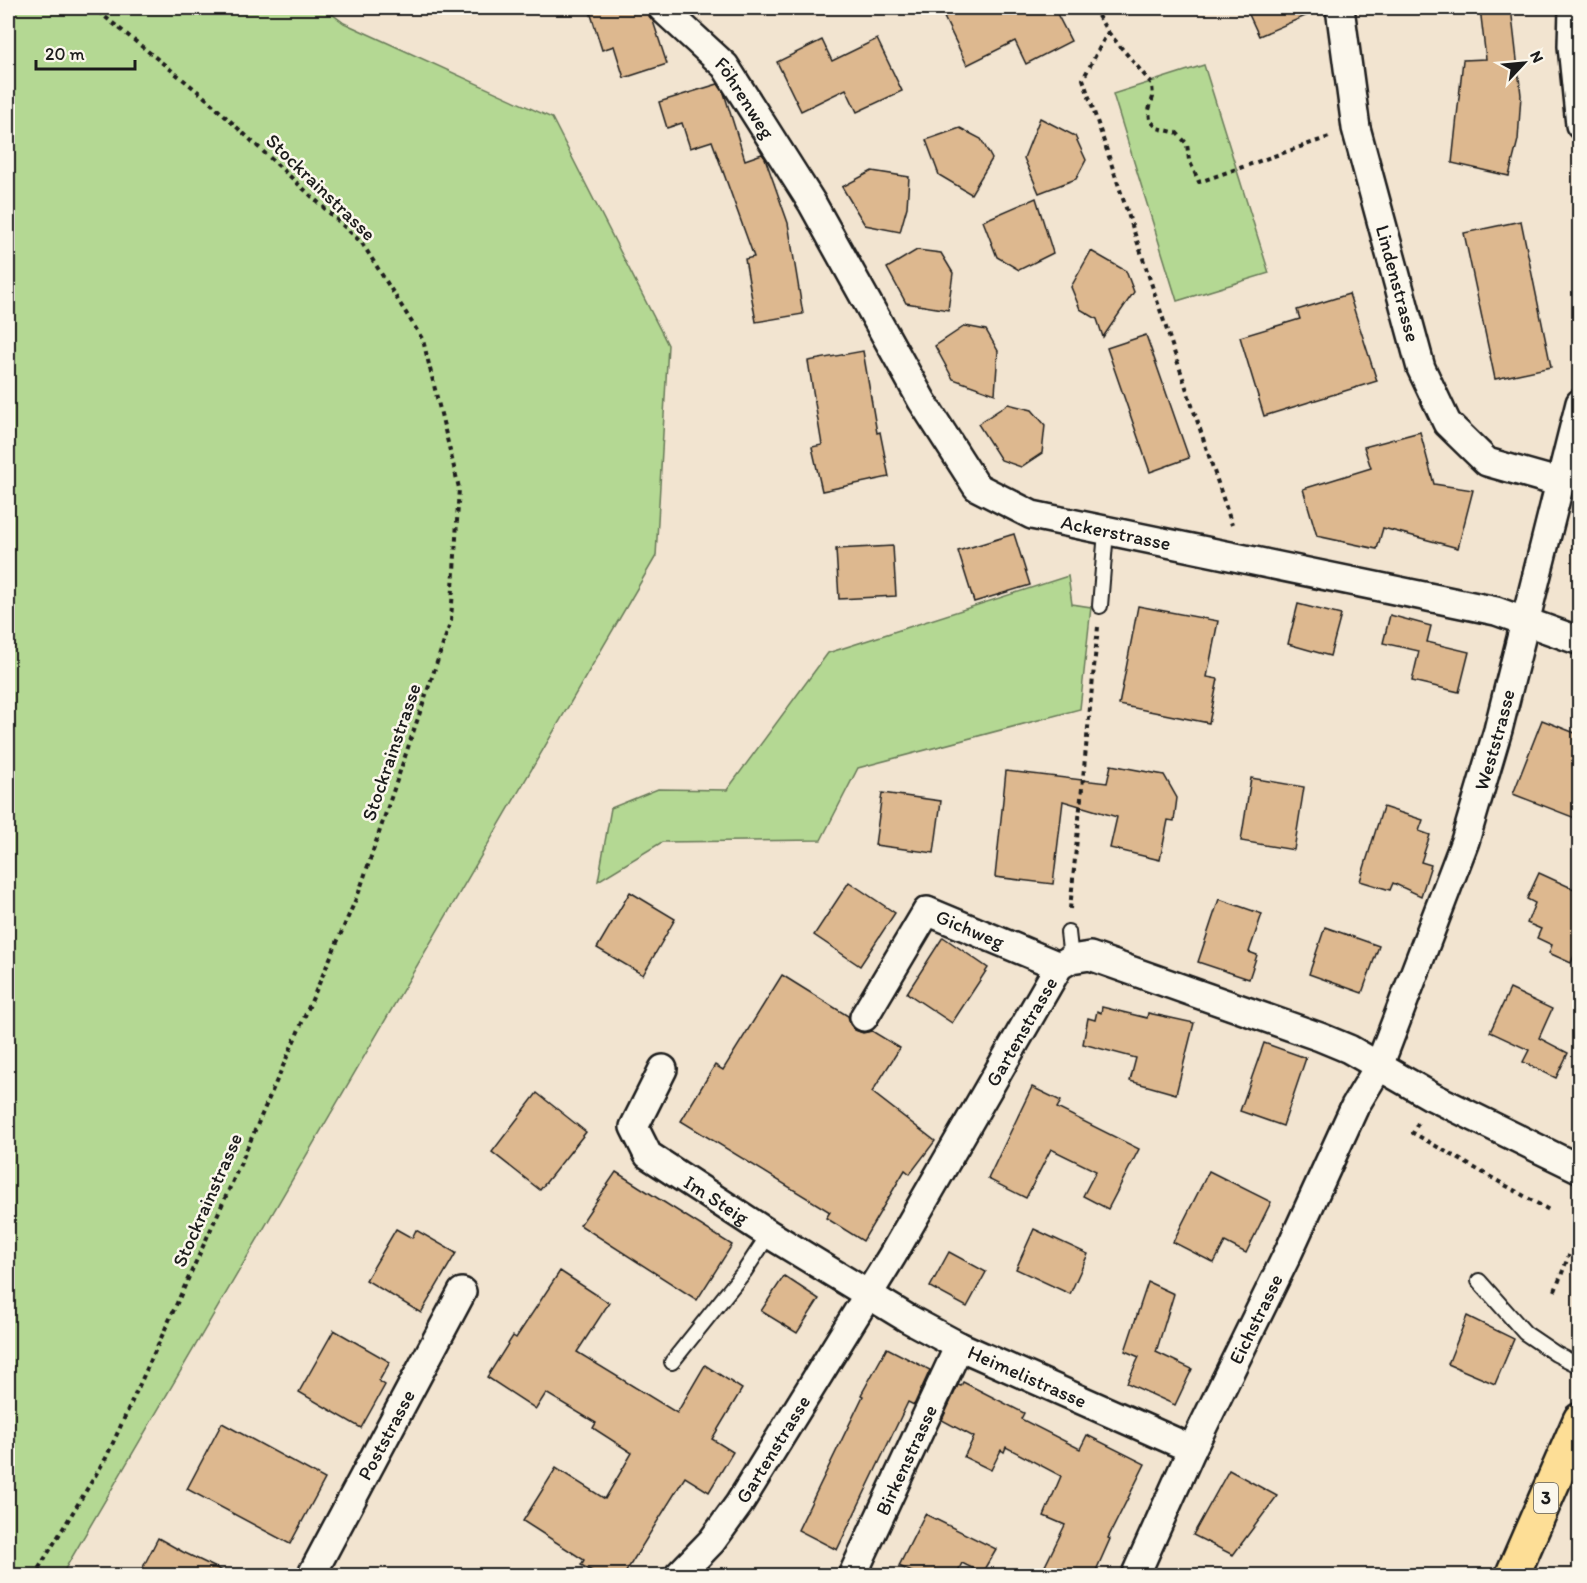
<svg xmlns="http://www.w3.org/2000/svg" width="1587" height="1583" font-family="Itim,sans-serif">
  <rect width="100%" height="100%" fill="#f2e4d0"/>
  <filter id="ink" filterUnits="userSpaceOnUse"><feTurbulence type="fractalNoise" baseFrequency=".0167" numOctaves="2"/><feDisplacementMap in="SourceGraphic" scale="12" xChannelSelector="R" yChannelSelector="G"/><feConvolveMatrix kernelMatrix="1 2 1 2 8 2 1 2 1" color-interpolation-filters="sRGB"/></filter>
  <g filter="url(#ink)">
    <g fill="#b4d893" stroke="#687a58" stroke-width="1.5">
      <polygon points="8,8 324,8 344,23 552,118 668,345 656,556 61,1576 8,1575"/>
      <polygon points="1204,65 1269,273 1177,301 1113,94"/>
      <polygon points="1068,576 1072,604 1091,607 1080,709 858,768 821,840 662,842 598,881 611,808 658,789 727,790 828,653"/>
    </g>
    <g fill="#ddb88f" stroke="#1c1c1c" stroke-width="1.5">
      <polygon points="589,8 647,8 647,13 653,21 667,64 624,78 614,46 602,50"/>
      <polygon points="963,8 1054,8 1071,41 1026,64 1015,41 967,65 944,17"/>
      <polygon points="1246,8 1324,8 1259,36"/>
      <polygon points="1480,8 1511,8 1521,95 1518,140 1509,176 1452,163 1463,60 1486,59"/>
      <polygon points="877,39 902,91 857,112 846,89 801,111 777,62 822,40 832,61"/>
      <polygon points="718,84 724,93 745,160 762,154 765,158 788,223 803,314 756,322 745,259 754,257 712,141 690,148 682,123 667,128 659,102"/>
      <polygon points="1040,118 1075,136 1086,160 1076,179 1039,193 1024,158"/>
      <polygon points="960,128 981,139 992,159 971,194 939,175 926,140"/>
      <polygon points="872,171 909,177 907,207 900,232 865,225 842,187"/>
      <polygon points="1036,198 1053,253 1019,270 997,257 983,221"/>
      <polygon points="1521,221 1551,367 1495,379 1464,233"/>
      <polygon points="917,250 941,253 953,273 948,310 906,303 887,268"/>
      <polygon points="1091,251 1126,271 1134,292 1103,337 1097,319 1080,309 1071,287"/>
      <polygon points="1349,294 1377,381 1264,416 1240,337 1300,319 1297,310"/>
      <polygon points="965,326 986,330 998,351 995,394 953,379 935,346"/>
      <polygon points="1146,335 1189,458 1150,472 1107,348"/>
      <polygon points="863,351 877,433 880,432 889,477 822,491 812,447 822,445 808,361"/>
      <polygon points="1008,404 1032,410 1045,425 1042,453 1021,467 1001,460 978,424"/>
      <polygon points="1420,432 1434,484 1473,490 1458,548 1383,528 1377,549 1317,536 1303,489 1371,468 1364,447"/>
      <polygon points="1014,534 1030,585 974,602 958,551"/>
      <polygon points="893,546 896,596 839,599 836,549"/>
      <polygon points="1298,604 1341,615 1330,656 1288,644"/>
      <polygon points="1138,606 1218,621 1207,677 1218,679 1209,723 1119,705"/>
      <polygon points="1390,615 1431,626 1427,642 1469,652 1459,692 1412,681 1419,651 1383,643"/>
      <polygon points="1542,720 1580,735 1580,820 1513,794"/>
      <polygon points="1111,765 1164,775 1177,798 1174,821 1168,820 1160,860 1110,848 1117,817 1063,801 1053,884 995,877 1006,771 1107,783"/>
      <polygon points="1251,778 1304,787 1294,850 1241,841"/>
      <polygon points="882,793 941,801 934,853 875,845"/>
      <polygon points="1383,807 1423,820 1419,831 1430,835 1421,862 1431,865 1421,896 1393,883 1390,890 1360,881"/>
      <polygon points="1539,873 1576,890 1580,883 1580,958 1574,956 1571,963 1549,953 1552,945 1537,938 1541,929 1527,923 1535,903 1527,899"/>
      <polygon points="849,882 895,913 860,966 814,935"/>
      <polygon points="630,892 675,919 643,975 597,948"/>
      <polygon points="1219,899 1262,914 1249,952 1257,955 1249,979 1198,962"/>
      <polygon points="1325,927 1379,946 1362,993 1309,974"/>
      <polygon points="943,937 988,968 952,1023 907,993"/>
      <polygon points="782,975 848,1016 850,1024 855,1030 863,1033 872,1031 900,1048 872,1092 935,1141 910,1174 905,1170 863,1241 826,1218 830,1212 681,1121 715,1065 723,1070"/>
      <polygon points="1510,989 1552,1009 1539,1038 1568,1053 1556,1078 1523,1062 1529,1050 1490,1032"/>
      <polygon points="1102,1007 1147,1018 1148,1013 1194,1023 1176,1094 1130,1081 1136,1058 1083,1044 1088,1018 1095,1020 1097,1011 1101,1013"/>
      <polygon points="1264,1043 1306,1058 1283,1126 1240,1111"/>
      <polygon points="1032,1087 1061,1101 1057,1108 1139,1149 1108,1209 1083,1196 1096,1171 1051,1149 1026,1198 988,1179"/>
      <polygon points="537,1093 586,1132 540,1190 492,1152"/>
      <polygon points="1209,1171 1271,1202 1246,1253 1225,1242 1214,1263 1173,1242"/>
      <polygon points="616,1172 732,1245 697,1300 580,1225"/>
      <polygon points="396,1229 412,1238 416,1230 456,1253 421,1313 366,1280"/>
      <polygon points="1034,1229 1088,1254 1070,1294 1016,1269"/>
      <polygon points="949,1252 986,1272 967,1307 930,1287"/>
      <polygon points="560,1271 609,1303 577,1352 677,1413 705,1365 742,1389 712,1439 733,1452 709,1492 685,1477 624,1575 599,1575 581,1565 584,1560 523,1521 556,1468 605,1499 632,1453 593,1428 596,1423 546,1393 536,1409 487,1377 513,1336 516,1338"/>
      <polygon points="784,1276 819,1299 797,1333 761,1311"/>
      <polygon points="1148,1282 1174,1294 1156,1352 1192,1369 1175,1405 1127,1383 1139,1357 1125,1351"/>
      <polygon points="1467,1316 1514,1339 1495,1384 1448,1364"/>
      <polygon points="334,1330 390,1362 379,1381 385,1385 361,1428 299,1392"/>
      <polygon points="887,1348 930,1370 914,1405 908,1402 837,1550 798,1530 863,1396 861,1395"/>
      <polygon points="963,1382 1024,1413 1021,1419 1080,1449 1087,1435 1145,1464 1108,1538 1110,1539 1094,1575 1065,1575 1045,1566 1065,1525 1044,1516 1061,1476 1006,1447 1004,1452 1001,1450 991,1470 964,1457 974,1437 942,1420 958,1385 961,1386"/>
      <polygon points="222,1423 325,1479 290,1544 187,1489"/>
      <polygon points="1229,1470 1277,1496 1233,1555 1193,1535"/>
      <polygon points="925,1514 996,1549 982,1573 962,1563 956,1575 918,1575 899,1566"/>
      <polygon points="158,1538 183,1552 231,1575 139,1575"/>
    </g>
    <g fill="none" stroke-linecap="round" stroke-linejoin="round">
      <defs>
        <g id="lane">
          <polyline points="1100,606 1106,531"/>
          <polyline points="1068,932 1071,959"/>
          <polyline points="1479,1281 1525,1333 1556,1354 1580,1366"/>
          <polyline points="672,1362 744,1272 769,1234"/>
        </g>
        <g id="street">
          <path id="s1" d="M 662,8 L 725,66 L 812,203 L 922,401 L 977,487 L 1032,515 L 1496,611 L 1580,641"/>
          <path id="s2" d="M 1340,8 L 1356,128 L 1421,368 L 1447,423 L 1487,462 L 1561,483"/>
          <polyline points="1573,8 1572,46 1580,125"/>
          <path id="s3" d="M 864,1017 L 927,911 L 1059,966"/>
          <path id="s4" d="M 663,1069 L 634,1127 L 648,1155 L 769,1234 L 907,1318 L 959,1346 L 1192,1449"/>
          <path id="s5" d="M 311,1576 L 462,1292"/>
          <path id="s6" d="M 678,1576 L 712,1541 L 739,1504 L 892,1256 L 1059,966 L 1071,959 L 1090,956 L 1320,1037 L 1349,1049 L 1431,1096 L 1580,1169"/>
          <path id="s7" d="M 852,1576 L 959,1346"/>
          <path id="s8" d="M 1135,1576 L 1192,1449 L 1288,1253 L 1355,1106 L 1379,1066 L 1465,841 L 1498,730 L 1580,403"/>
        </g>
        <polyline id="primary" points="1512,1576 1580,1420"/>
      </defs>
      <use href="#lane" stroke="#1c1c1c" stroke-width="18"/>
      <use href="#street" stroke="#1c1c1c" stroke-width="32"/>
      <use href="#primary" stroke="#1c1c1c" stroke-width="38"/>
      <g stroke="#1c1c1c" stroke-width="4" stroke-dasharray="4.5 4.5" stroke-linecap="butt">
        <polyline points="1093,8 1108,32 1083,79 1232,525"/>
        <polyline points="1108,32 1152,84 1153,97 1149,110 1150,120 1157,128 1177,133 1187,144 1189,160 1199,182 1329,137"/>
        <polyline points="1070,909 1098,627"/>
        <polyline points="1418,1123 1413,1133 1549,1210"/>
        <polyline points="1555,1291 1569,1255"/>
        <polyline points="34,1576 106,1458 232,1183 359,892 451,621 459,488 423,340 362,243 201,94 94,8"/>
        <polyline points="1576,1576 1580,1567"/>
      </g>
      <use href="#lane" stroke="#fbf7ec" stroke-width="14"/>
      <use href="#street" stroke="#fbf7ec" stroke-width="27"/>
      <use href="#primary" stroke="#fdde96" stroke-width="33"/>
    </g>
  </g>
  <g text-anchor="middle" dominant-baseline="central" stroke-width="5" stroke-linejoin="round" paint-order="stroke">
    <rect fill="#fbf7ec" stroke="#5f5e5a" stroke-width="1.5" x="1534" y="1483" width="24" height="30" rx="4.5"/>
    <g font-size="18" font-weight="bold" fill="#1c1c1c">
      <text x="1546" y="1498">3</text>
    </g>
    <g font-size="20" fill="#1c1c1c" stroke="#fbf7ec">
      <text stroke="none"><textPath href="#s1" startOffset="123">Föhrenweg</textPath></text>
      <text transform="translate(321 187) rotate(44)">Stockrainstrasse</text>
      <text stroke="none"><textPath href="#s2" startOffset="282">Lindenstrasse</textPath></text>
      <text stroke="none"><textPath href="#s1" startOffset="724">Ackerstrasse</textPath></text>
      <text stroke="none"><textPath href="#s8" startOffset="912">Weststrasse</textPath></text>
      <text transform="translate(391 752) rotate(-71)">Stockrainstrasse</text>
      <text stroke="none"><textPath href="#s3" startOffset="170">Gichweg</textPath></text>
      <text stroke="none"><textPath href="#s6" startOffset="645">Gartenstrasse</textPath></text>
      <text stroke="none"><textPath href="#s4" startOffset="178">Im Steig</textPath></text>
      <text transform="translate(207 1200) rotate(-66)">Stockrainstrasse</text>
      <text stroke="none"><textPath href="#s8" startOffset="284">Eichstrasse</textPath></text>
      <text stroke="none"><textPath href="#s4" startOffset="536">Heimelistrasse</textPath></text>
      <text stroke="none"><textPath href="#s5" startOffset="160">Poststrasse</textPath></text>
      <text stroke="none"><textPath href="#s6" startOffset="159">Gartenstrasse</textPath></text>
      <text stroke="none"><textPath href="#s7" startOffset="128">Birkenstrasse</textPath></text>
    </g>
  </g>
  <rect width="1587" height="1583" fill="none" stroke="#fbf7ec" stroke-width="30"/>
  <rect x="15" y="15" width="1557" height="1553" fill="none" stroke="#1c1c1c" stroke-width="2" filter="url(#ink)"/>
  <g transform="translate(1524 63) rotate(64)" stroke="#fbf7ec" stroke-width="4.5" paint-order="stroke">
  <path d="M0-4.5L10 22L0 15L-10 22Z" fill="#1c1c1c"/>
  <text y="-9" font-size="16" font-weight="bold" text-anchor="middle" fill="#1c1c1c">N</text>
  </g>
  <path d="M36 60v9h99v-9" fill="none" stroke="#1c1c1c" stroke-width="3"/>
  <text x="45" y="60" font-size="18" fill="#1c1c1c" stroke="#fbf7ec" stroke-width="4.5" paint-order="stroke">20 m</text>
</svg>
